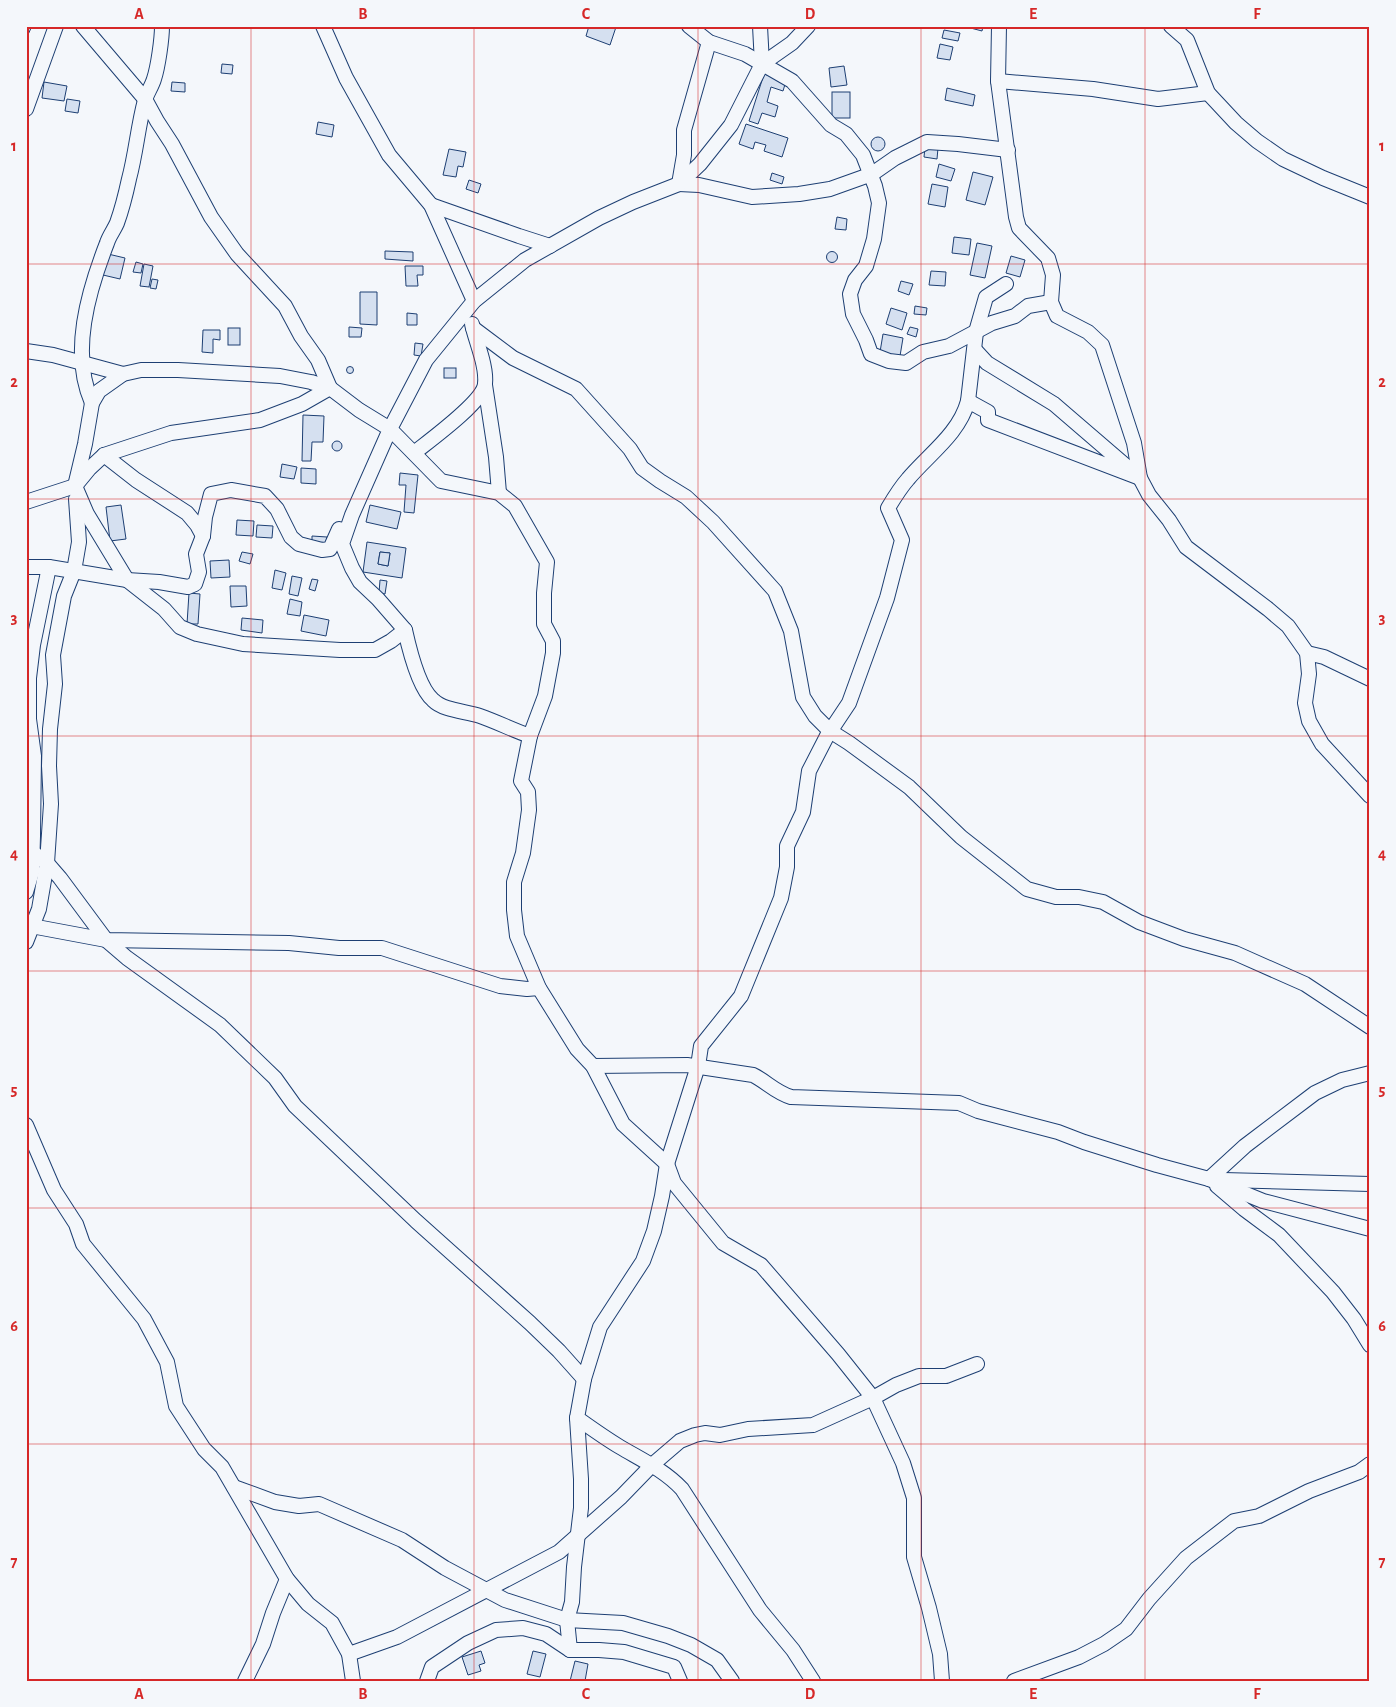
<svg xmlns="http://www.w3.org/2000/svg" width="1396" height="1707" font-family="'Alegreya Sans',sans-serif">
  <rect width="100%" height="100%" fill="#f4f7fb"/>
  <g fill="#d5e0f0" stroke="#1d3f73" fill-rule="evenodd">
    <polygon points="26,26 32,26 26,39"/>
    <polygon points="589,26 616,27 610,45 586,36"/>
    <polygon points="963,26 983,26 982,31"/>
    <polygon points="944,30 960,33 958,41 942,38"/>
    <polygon points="940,44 953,47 950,60 937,58"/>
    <polygon points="222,64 233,65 232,74 221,73"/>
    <polygon points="844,66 847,85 831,87 829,68"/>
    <polygon points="764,74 786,81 783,91 771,87 767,102 778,106 775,117 762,113 758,124 749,121"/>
    <polygon points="44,82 67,86 64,101 42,98"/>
    <polygon points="172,82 185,83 185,92 171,91"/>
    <polygon points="947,88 975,95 973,106 945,100"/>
    <rect x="832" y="92" width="18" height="26"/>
    <polygon points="67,99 80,101 78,113 65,111"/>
    <polygon points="318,122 334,125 332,137 316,134"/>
    <polygon points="746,124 788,138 782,157 764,151 766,145 755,142 753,149 739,144"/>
    <circle cx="878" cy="144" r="7"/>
    <polygon points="925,147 938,148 937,159 924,157"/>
    <polygon points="449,149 466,152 463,167 458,166 456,177 443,175"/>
    <polygon points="939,164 955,169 951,181 936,177"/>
    <polygon points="973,172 993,177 985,205 966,200"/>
    <polygon points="772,173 784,177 782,184 770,180"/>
    <polygon points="469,180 481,184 478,193 466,189"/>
    <polygon points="932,184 948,187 945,207 928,204"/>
    <polygon points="837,217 847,219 846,230 835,229"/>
    <polygon points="954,237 971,239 969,255 952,253"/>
    <polygon points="977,243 992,246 985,278 970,275"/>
    <polygon points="385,251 413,252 413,261 385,259"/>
    <circle cx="832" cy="257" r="5.5"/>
    <polygon points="108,254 125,258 120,279 103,275"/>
    <polygon points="1011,256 1025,260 1020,277 1006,273"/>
    <polygon points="136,262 143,264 141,273 133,272"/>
    <polygon points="144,264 153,266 149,287 140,286"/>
    <polygon points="405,266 423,266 423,275 417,275 418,286 406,286"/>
    <polygon points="931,271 946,272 945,286 929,285"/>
    <polygon points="152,279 158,280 156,289 150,288"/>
    <polygon points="901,281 913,284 909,295 898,291"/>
    <polygon points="360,292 377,292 377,325 360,324"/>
    <polygon points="915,306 927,308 926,315 914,314"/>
    <polygon points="891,308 907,313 902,330 886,324"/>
    <polygon points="407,313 417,314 417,325 407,325"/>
    <polygon points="349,327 362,328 361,337 349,337"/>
    <polygon points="910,327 918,329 916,337 907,334"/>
    <rect x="228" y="328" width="12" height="17"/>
    <polygon points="203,330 220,330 220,340 213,339 213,353 202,352"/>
    <polygon points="883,334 903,338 900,356 880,352"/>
    <polygon points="415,343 423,344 421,356 414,355"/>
    <circle cx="350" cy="370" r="3.5"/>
    <rect x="444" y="368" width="12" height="10"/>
    <polygon points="303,415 324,416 323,442 312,442 311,461 302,461"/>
    <circle cx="337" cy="446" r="5"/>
    <polygon points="282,464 297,467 294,479 280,477"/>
    <polygon points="301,468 316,469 316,484 301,483"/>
    <polygon points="400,473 418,475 414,513 404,512 406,485 399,485"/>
    <polygon points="121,505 126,539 110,541 106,507"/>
    <polygon points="370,505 401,512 397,529 366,522"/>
    <polygon points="237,520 254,521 253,536 236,535"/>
    <polygon points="257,525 273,526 272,538 256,537"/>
    <polygon points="312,536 327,537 326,545 312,543"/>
    <path d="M 367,542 L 406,548 L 402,578 L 363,572 ZM 380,552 L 390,553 L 388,566 L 378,564 Z"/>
    <polygon points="242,552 253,554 250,564 239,561"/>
    <polygon points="380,552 390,553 388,566 378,564"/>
    <polygon points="229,560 230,577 211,578 210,561"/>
    <polygon points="275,570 286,573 282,590 272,588"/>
    <polygon points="292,576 302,578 298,596 289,594"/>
    <polygon points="312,579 318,580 315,591 309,589"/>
    <polygon points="380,580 387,581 385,594 379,593"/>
    <polygon points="230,586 246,586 247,606 231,607"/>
    <polygon points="189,593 200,594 198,624 187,624"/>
    <polygon points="290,599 302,602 300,616 287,614"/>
    <polygon points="304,615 329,620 326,636 301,631"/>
    <polygon points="242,618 263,620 262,633 241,630"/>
    <polygon points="481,1651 485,1663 479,1665 481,1671 468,1675 462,1657"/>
    <polygon points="533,1651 546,1654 540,1677 527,1674"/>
    <polygon points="575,1661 588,1664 585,1681 570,1681"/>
  </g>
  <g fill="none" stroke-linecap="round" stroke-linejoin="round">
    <defs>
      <g id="street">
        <polyline points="323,26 346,78 389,155 431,205 474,301"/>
        <polyline points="689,26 709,42 745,54 792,81 831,125 846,134 863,155 875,186 879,203 874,239 866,266 855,280 850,294 853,314 866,340 871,354 889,361 906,363 923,352 949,346 992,323 1015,316 1028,306 1051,302"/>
        <polyline points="760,26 762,64"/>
        <polyline points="999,26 998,81 1016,217 1019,228 1048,258 1053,275 1051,302 1057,316 1088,332 1102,345 1134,443 1140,478 1149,495 1169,520 1186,547 1268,609 1288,626 1300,643 1307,653 1309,674 1305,703 1309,721 1322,744 1370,796"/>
        <polyline points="1171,26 1187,40 1208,93 1236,123 1257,141 1283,159 1323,178 1370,197"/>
        <polyline points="998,81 1093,89 1158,99 1208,93"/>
        <polyline points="26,109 56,26"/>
        <polyline points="679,184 699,185 752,197 799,194 830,189 872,174 895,158 927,142 958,144 1008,150"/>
        <polyline points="679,184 684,155 684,130 709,42"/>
        <polyline points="431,205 519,236 550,246"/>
        <polyline points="473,328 513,358 576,389 630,449 642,468 660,481 686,497 713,522 775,591 791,631 803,697 815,716 830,731 849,743 909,787 961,837 1027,889 1056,897 1079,897 1103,902 1139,922 1184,939 1235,953 1305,984 1370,1027"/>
        <polyline points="26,351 53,355 123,374"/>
        <polygon points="141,370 178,370 280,376 311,382 330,388 359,410 390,429 352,515 342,544 352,568 360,582 378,599 405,630 391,641 375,650 340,650 243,644 197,634 180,627 164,609 127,580 87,514 75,486 85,444 92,403 99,391 123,374"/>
        <polyline points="485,385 496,457 499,493"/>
        <polyline points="968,401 988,412 988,420 1140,478 1054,404 987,363 975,350"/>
        <path d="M 92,403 C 70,353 88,292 107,243 C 109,236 114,230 117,223 C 122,209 126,193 129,179 C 136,153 138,126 145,100 C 147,93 152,86 154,79 C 158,67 162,39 162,26"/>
        <path d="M 414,453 C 429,441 483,402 485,384 C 487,366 476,342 472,324"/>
        <polyline points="104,455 136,480 187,513 197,525 203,536"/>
        <polyline points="26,502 75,486 89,469 104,455 171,433 260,420 302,404 330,388 318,360 301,336 285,306 237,254 211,217 172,144 157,121 145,99 83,26"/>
        <polyline points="26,567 49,567 127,580 159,582 188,587 195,584 199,572 196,554 203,536 205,517 211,494 231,490 265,496 277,509 291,537 299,544 322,550 330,549 339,529"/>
        <path d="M 405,630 C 409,648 419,688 433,700 C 444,711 466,711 480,716 C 497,722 513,730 530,736 L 545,696 L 553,653 L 553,641 L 544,624 L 544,593 L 547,562 L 515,506 L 499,493 L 441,481 L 390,429 L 426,360 L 474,301 L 525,260 L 599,218 L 633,202 L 679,184 L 700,164 L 731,125 L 762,64 L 792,43 L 808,26"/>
        <polyline points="1307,653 1324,657 1370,679"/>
        <polyline points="530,736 521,781 528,792 529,810 523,853 514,882 514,910 517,936 539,988 577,1049 593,1066 623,1124 667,1164 674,1183 723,1243 761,1265 838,1354 873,1398 903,1463 914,1498 914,1557 929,1608 940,1654 942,1681"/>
        <path d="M 26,845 L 32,852 L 47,863 L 60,878 L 106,940 L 127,958 L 220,1025 L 275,1078 L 295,1106 L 416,1221 L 530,1323 L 559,1351 L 584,1379 L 600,1327 L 643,1261 L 654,1231 L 662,1196 L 667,1164 L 698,1066 L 701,1046 L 741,996 L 781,898 L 787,867 L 787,846 L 803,812 L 809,771 L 827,736 L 849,703 L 887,598 L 902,540 L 888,508 C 894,498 900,488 908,479 C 929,454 959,434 968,401 L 976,332 L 986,297 L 1006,284"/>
        <polyline points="26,892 32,872 33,836 34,756 29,719 29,678 33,645 49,567"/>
        <polyline points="26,925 106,940 289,943 339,948 382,948 500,986 527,989 539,988"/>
        <polyline points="26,942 39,909 47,863 51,804 49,766 50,729 55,684 53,655 64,596 74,571 79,542 76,499"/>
        <path d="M 593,1066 L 687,1065 L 753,1075 C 767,1082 775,1092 791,1097 L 959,1103 L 978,1111 L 1058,1132 L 1084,1142 L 1157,1165 L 1209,1179 L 1263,1201 L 1370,1229"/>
        <polyline points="26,1125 54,1190 76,1224 83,1244 144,1319 167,1362 176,1406 204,1449 222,1467 287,1579 308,1604 332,1623 349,1654 353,1681"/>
        <polyline points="1209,1179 1245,1146 1315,1093 1342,1080 1370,1073"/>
        <polyline points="1223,1180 1370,1184"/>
        <polyline points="1217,1186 1244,1209 1279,1235 1333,1292 1354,1319 1370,1345"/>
        <path d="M 584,1379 L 577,1418 C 591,1428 605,1438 620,1447 C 642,1460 664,1470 682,1489 L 760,1610 L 793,1650 L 813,1681"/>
        <polyline points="234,1487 275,1502 299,1506 319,1504 402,1540 445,1568 505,1600 567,1620 623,1623 668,1636 691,1645 717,1660 732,1681"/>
        <polyline points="570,1650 567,1620 572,1602 574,1567 581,1508 581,1479 577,1418"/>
        <polyline points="349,1654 397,1637 559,1552 621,1497 652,1465 680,1441 695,1435 705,1433 720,1435 748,1429 813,1425 873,1398 896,1385 919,1376 946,1376 977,1364"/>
        <polyline points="245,1681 263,1644 273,1613 287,1579"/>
        <polyline points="427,1681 432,1667 468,1643 496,1630 523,1628 546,1634 570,1650 599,1650 624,1652 674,1667 680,1681"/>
        <polyline points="1014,1681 1079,1657 1104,1644 1126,1629 1149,1599 1186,1558 1234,1521 1259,1516 1309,1491 1359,1472 1370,1464"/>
      </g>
    </defs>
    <use href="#street" stroke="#1d3f73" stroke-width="16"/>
    <use href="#street" stroke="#f4f7fb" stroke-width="14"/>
  </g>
  <path fill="none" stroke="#d62828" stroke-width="1" stroke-opacity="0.55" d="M 251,26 L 251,1681M 474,26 L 474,1681M 698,26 L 698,1681M 921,26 L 921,1681M 1145,26 L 1145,1681M 26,264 L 1370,264M 26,499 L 1370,499M 26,736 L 1370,736M 26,971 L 1370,971M 26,1208 L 1370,1208M 26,1444 L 1370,1444"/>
  <rect width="1396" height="1707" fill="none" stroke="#f4f7fb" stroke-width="55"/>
  <rect x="28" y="28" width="1340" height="1652" fill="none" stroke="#d62828" stroke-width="2"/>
  <g font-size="16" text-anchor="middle" font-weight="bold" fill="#d62828">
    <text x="139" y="19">A</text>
    <text x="363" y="19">B</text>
    <text x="586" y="19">C</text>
    <text x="810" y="19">D</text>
    <text x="1033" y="19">E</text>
    <text x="1257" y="19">F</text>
    <text x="14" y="151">1</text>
    <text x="1382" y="151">1</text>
    <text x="14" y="387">2</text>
    <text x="1382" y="387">2</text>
    <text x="14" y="623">3</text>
    <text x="1382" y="623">3</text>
    <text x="14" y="859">4</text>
    <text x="1382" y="859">4</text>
    <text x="14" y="1095">5</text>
    <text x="1382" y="1095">5</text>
    <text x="14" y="1331">6</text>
    <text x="1382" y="1331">6</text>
    <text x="14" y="1567">7</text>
    <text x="1382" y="1567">7</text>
    <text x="139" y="1699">A</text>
    <text x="363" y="1699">B</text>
    <text x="586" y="1699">C</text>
    <text x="810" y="1699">D</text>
    <text x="1033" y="1699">E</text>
    <text x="1257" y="1699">F</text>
  </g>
</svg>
